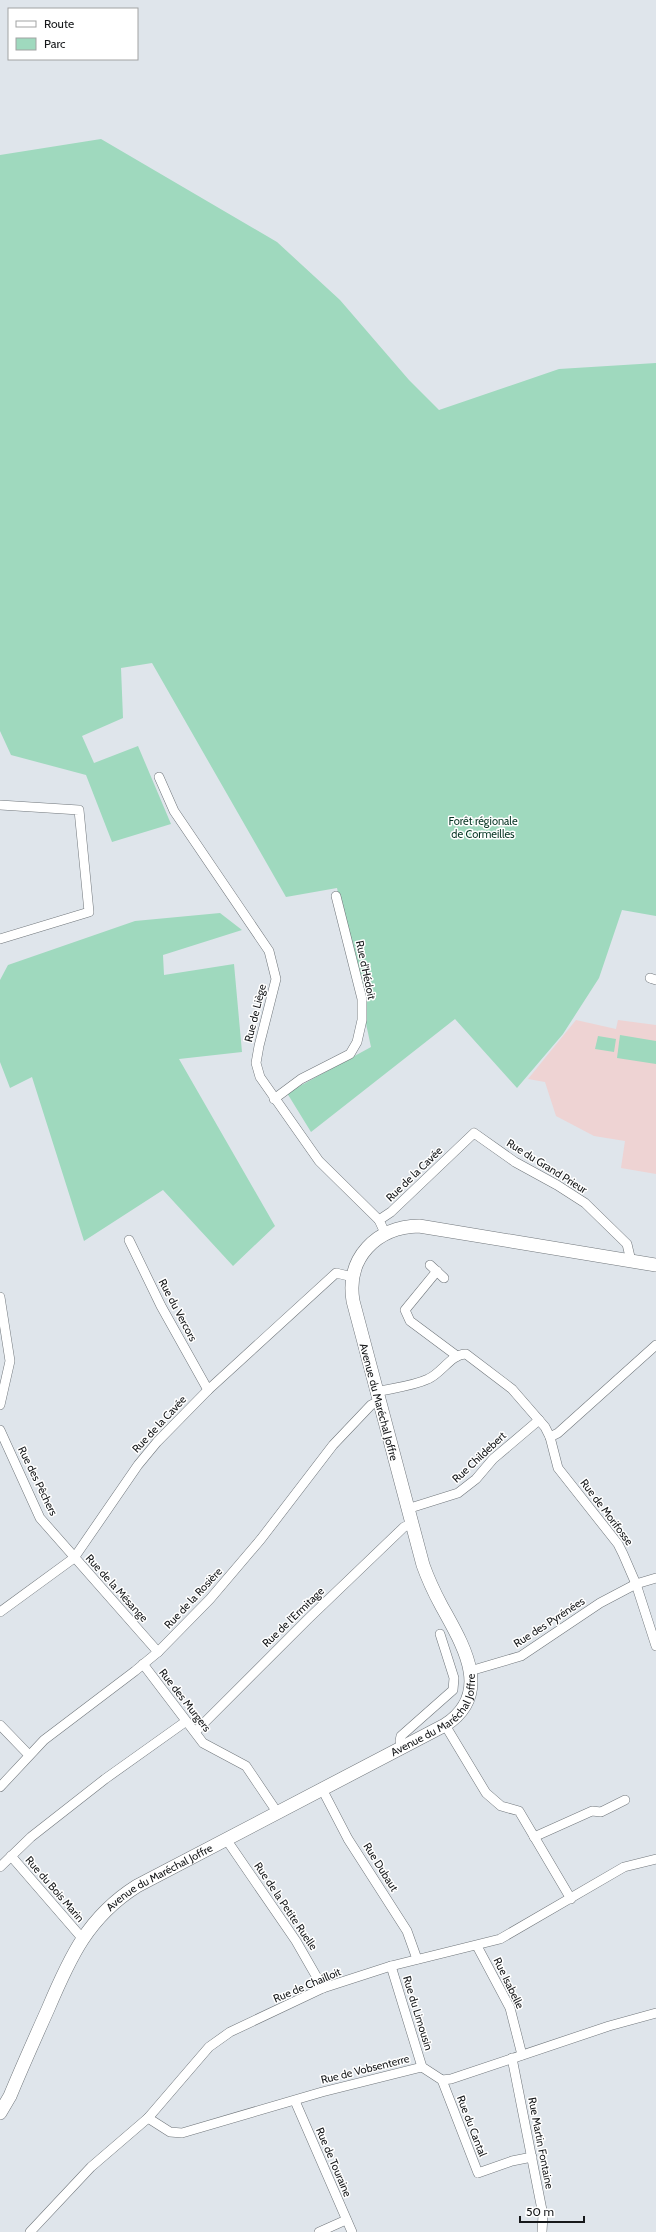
<svg xmlns="http://www.w3.org/2000/svg" width="656" height="2232" font-family="Cabin,sans-serif">
  <rect width="100%" height="100%" fill="#dfe5eb"/>
  <polygon fill="#eed3d3" points="576,1020 616,1029 618,1020 656,1025 656,1174 621,1168 625,1141 594,1136 556,1116 545,1082 528,1079"/>
  <g fill="#9fd9be">
    <polygon points="101,139 277,242 340,300 409,380 439,410 559,369 656,363 656,916 622,910 599,978 563,1034 517,1088 455,1019 311,1132 287,1093 371,1047 337,888 286,897 152,663 121,668 123,718 82,736 94,763 138,746 171,824 112,842 86,775 11,755 0,731 0,155"/>
    <polygon points="220,913 242,930 163,955 164,975 234,964 242,1052 179,1059 275,1226 233,1266 163,1190 84,1241 32,1077 10,1088 0,1062 0,980 8,965 135,921"/>
    <polygon points="620,1035 656,1041 656,1064 617,1058"/>
    <polygon points="598,1036 616,1039 614,1052 595,1049"/>
  </g>
  <g fill="none" stroke-linecap="round" stroke-linejoin="round">
    <defs>
      <g id="street">
        <polyline points="159,777 174,811 269,951 276,979 259,1046 256,1063 260,1077 319,1161 379,1220"/>
        <polyline points="0,805 79,810 89,912 0,939"/>
        <polyline points="650,978 656,980"/>
        <polyline points="274,1099 301,1079 350,1054 357,1042 362,1020 362,999 336,896"/>
        <polyline points="385,1233 379,1220 391,1212 474,1133 515,1162 557,1185 585,1203 627,1244 631,1261"/>
        <polyline points="129,1240 161,1306 208,1390"/>
        <polyline points="430,1265 444,1278"/>
        <polyline points="437,1271 405,1310 410,1321 457,1356"/>
        <polyline points="0,1297 10,1361 0,1405"/>
        <path d="M 376,1392 C 393,1388 413,1386 428,1379 C 442,1373 451,1354 466,1354 L 512,1389 L 545,1427 L 550,1437 L 558,1468 L 618,1544 L 623,1554 L 636,1584 L 656,1646"/>
        <polyline points="0,1430 40,1518 158,1652"/>
        <polyline points="550,1437 558,1433 656,1345"/>
        <polyline points="407,1509 458,1493 476,1479 493,1459 539,1420"/>
        <polyline points="0,1612 74,1558 138,1465 157,1442 208,1390 336,1273 353,1277"/>
        <polyline points="143,1664 203,1743 246,1766 277,1812"/>
        <polyline points="470,1671 521,1656 600,1603 636,1584 656,1578"/>
        <polyline points="0,1725 29,1755"/>
        <polyline points="445,1725 486,1793 501,1806 519,1811 571,1899"/>
        <polyline points="196,1731 308,1619 404,1527 411,1524"/>
        <polyline points="402,1747 400,1741 401,1736 453,1690 454,1678 440,1634"/>
        <polyline points="0,1787 44,1740 135,1671 158,1652 210,1599 261,1539 333,1445 371,1405 379,1401"/>
        <polyline points="322,1789 348,1839 407,1931 417,1959"/>
        <polyline points="534,1837 592,1811 601,1812 625,1800"/>
        <polyline points="226,1839 296,1941 323,1988"/>
        <polyline points="11,1856 82,1938"/>
        <polyline points="0,1867 31,1837 105,1779 185,1722"/>
        <polyline points="477,1946 510,2008 522,2055"/>
        <polyline points="391,1966 422,2067"/>
        <polyline points="512,2058 543,2215 542,2232"/>
        <polyline points="442,2080 478,2173 512,2161 532,2157"/>
        <polyline points="295,2101 352,2232"/>
        <polyline points="148,2118 170,2132 182,2133 322,2092 422,2067 442,2080 451,2079 609,2026 656,2013"/>
        <polyline points="30,2232 91,2167 148,2118 209,2047 230,2032 323,1988 391,1966 500,1939 624,1867 656,1859"/>
        <polyline points="319,2232 346,2220"/>
      </g>
      <g id="secondary">
        <path id="s1" d="M 0,2113 L 10,2096 C 22,2067 35,2038 48,2009 C 70,1957 88,1917 137,1886 L 445,1725 C 495,1693 461,1642 441,1605 C 434,1592 428,1579 423,1565 L 353,1301 C 346,1258 376,1227 419,1226 L 656,1265"/>
      </g>
    </defs>
    <use href="#street" stroke="#70767b" stroke-width="10"/>
    <use href="#secondary" stroke="#70767b" stroke-width="14"/>
    <use href="#street" stroke="#fff" stroke-width="9"/>
    <use href="#secondary" stroke="#fff" stroke-width="13"/>
  </g>
  <g text-anchor="middle" dominant-baseline="central" stroke-width="3" stroke-linejoin="round" paint-order="stroke">
    <g font-size="11" fill="#063423" stroke="#fff">
      <text x="483" y="821">Forêt régionale<tspan x="483" dy="13">de Cormeilles</tspan></text>
    </g>
    <g font-size="11" fill="#16181a" stroke="#fff">
      <text transform="translate(366 970) rotate(78)">Rue d'Hédoit</text>
      <text transform="translate(255 1013) rotate(-76)">Rue de Liège</text>
      <text transform="translate(547 1166) rotate(32)">Rue du Grand Prieur</text>
      <text transform="translate(414 1174) rotate(-44)">Rue de la Cavée</text>
      <text transform="translate(178 1310) rotate(62)">Rue du Vercors</text>
      <text transform="translate(379 1402) rotate(75)">Avenue du Maréchal Joffre</text>
      <text transform="translate(159 1424) rotate(-47)">Rue de la Cavée</text>
      <text transform="translate(479 1457) rotate(-43)">Rue Childebert</text>
      <text transform="translate(38 1481) rotate(64)">Rue des Pêchers</text>
      <text transform="translate(607 1512) rotate(53)">Rue de Morifosse</text>
      <text transform="translate(117 1588) rotate(48)">Rue de la Mésange</text>
      <text transform="translate(193 1598) rotate(-47)">Rue de la Rosière</text>
      <text transform="translate(293 1617) rotate(-44)">Rue de l'Ermitage</text>
      <text transform="translate(549 1622) rotate(-33)">Rue des Pyrénées</text>
      <text transform="translate(185 1700) rotate(52)">Rue des Murgers</text>
      <text stroke="none"><textPath href="#s1" startOffset="617">Avenue du Maréchal Joffre</textPath></text>
      <text transform="translate(381 1867) rotate(58)">Rue Dubaut</text>
      <text stroke="none"><textPath href="#s1" startOffset="293">Avenue du Maréchal Joffre</textPath></text>
      <text transform="translate(55 1889) rotate(49)">Rue du Bois Marin</text>
      <text transform="translate(286 1906) rotate(56)">Rue de la Petite Ruelle</text>
      <text transform="translate(509 1983) rotate(64)">Rue Isabelle</text>
      <text transform="translate(307 1985) rotate(-23)">Rue de Chailloit</text>
      <text transform="translate(418 2013) rotate(73)">Rue du Limousin</text>
      <text transform="translate(365 2069) rotate(-14)">Rue de Vobsenterre</text>
      <text transform="translate(472 2126) rotate(69)">Rue du Cantal</text>
      <text transform="translate(541 2143) rotate(79)">Rue Martin Fontaine</text>
      <text transform="translate(334 2162) rotate(67)">Rue de Touraine</text>
    </g>
  </g>
  <rect x="8" y="8" width="130" height="52" fill="#ffffff" stroke="#a2a3a3"/>
  <rect x="16" y="21" width="20" height="6" fill="#ffffff" stroke="#a2a3a3"/>
  <text x="44" y="28" font-size="12" fill="#16181a">Route</text>
  <rect x="16" y="38" width="20" height="12" fill="#9fd9be" stroke="#a2a3a3"/>
  <text x="44" y="48" font-size="12" fill="#16181a">Parc</text>
  <path d="M520 2216v6h64v-6" fill="none" stroke="#16181a" stroke-width="2"/>
  <text x="526" y="2216" font-size="12" fill="#16181a" stroke="#ffffff" stroke-width="3" paint-order="stroke">50 m</text>
</svg>
